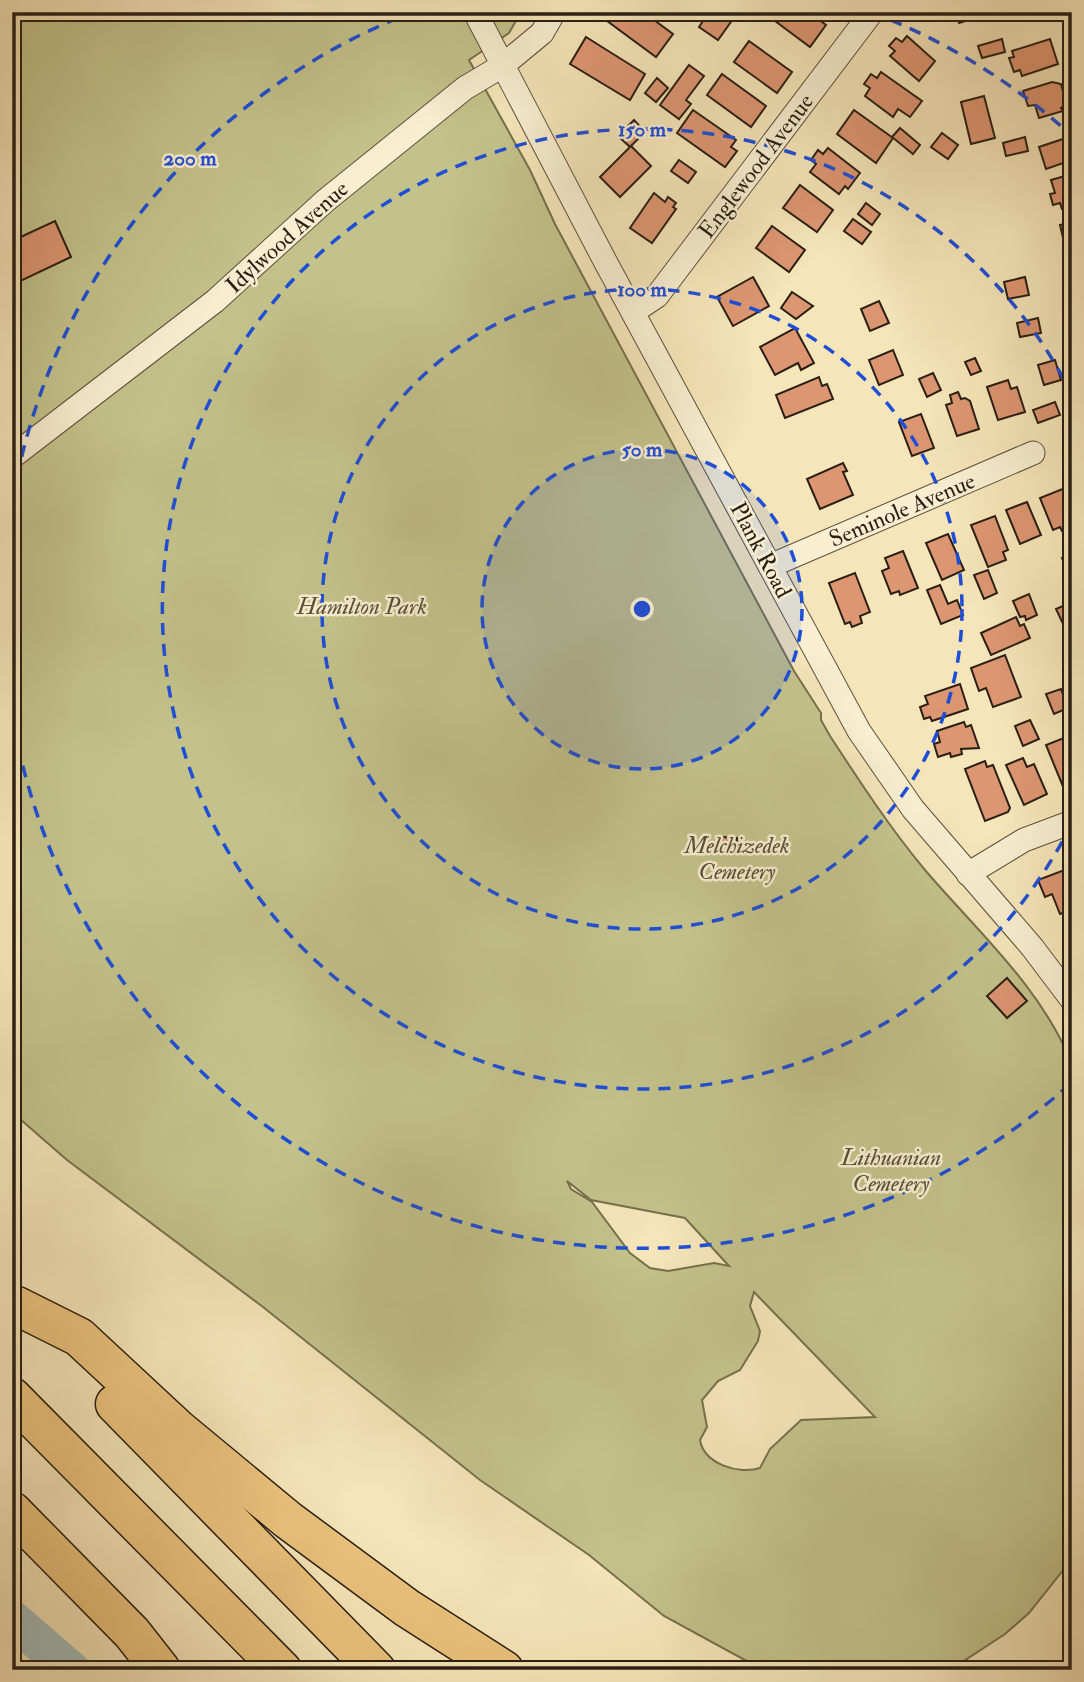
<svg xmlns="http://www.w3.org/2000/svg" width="1084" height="1682" font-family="'IM FELL Double Pica',serif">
  <rect width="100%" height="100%" fill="#f5e5b8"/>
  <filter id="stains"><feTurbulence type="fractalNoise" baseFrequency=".00286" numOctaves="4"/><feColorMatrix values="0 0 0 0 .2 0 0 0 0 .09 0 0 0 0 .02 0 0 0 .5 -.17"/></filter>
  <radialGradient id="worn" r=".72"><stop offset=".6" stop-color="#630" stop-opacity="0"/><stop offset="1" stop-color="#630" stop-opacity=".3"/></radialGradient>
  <path fill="#c3c28a" stroke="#76704f" stroke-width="2" fill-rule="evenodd" d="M 12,12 L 521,12 L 509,33 L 469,60 L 530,170 L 555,224 L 794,671 L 821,713 L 821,720 L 830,736 C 860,782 890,828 925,870 C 978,932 1041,987 1072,1064 L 1072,1559 L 1029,1613 L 1005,1634 L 950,1670 L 763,1670 L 664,1616 L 589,1555 L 480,1480 L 263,1307 L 67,1160 L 12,1112 ZM 567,1181 L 591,1200 L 685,1218 L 729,1266 L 714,1263 L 668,1271 L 650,1268 L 630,1253 L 592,1202 L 571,1189 ZM 754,1292 L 875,1417 L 801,1420 L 770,1449 L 760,1468 C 739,1475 704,1464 700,1440 L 707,1427 L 702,1400 L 718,1381 L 740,1370 L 758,1341 L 760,1331 L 750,1306 Z"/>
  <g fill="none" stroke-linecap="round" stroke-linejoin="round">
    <polyline stroke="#a2bcba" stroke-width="38" points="12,1619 71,1670"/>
  </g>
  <g fill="#dc9672" stroke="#291f14" stroke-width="2">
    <polygon points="601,12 643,12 673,34 656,57 599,15"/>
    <polygon points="709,12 724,12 733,19 718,40 699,27"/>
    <polygon points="763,12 809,12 826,25 810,47"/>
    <polygon points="956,12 984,12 985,15 959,23"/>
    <polygon points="907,36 935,61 919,81 890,56 895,51 889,46 896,38 902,42"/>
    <polygon points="586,37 645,74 630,100 570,64"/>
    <polygon points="1002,39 1005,52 982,58 978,46"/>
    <polygon points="1050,39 1058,64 1022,76 1020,70 1014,72 1009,58 1014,57 1012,51"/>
    <polygon points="749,41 792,72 777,93 734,62"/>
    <polygon points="689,65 704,76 686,100 691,104 679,119 660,105"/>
    <polygon points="881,72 922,101 910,117 898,109 893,117 865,96 870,88 864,84 871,74 877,78"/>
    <polygon points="722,74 766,106 751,127 707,95"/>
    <polygon points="657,78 668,88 656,102 645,93"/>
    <polygon points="1052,82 1061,84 1067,105 1061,108 1063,111 1039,118 1035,105 1028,106 1023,91"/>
    <polygon points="984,96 995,138 971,144 961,102"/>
    <polygon points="693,110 736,140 731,147 737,151 725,167 677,133"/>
    <polygon points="854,110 893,138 876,163 837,134"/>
    <polygon points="634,120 645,132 630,147 618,136"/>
    <polygon points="900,128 920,145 913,154 892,137"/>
    <polygon points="942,133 958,145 948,159 931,147"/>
    <polygon points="1072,136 1072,160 1046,169 1039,147"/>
    <polygon points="1025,137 1028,151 1006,156 1003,143"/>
    <polygon points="631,146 651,166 620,197 600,177"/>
    <polygon points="828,148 860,173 848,189 845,186 839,194 810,172 816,164 811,160 818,150 823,154"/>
    <polygon points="679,160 696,172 688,183 671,171"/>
    <polygon points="1072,174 1072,206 1062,209 1060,203 1053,205 1050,194 1055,193 1051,180"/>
    <polygon points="800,185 833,210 817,232 783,208"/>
    <polygon points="654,193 665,202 668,197 676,203 673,207 676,209 652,243 630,228"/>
    <polygon points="866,203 880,214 872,225 858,214"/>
    <polygon points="853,219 871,232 862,244 844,231"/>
    <polygon points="55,221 71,257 12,285 12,241"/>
    <polygon points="1072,222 1072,245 1071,240 1064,242 1060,225"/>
    <polygon points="772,226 805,250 789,272 756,248"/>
    <polygon points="753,277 769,306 733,326 717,297"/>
    <polygon points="1025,277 1029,295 1008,299 1004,282"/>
    <polygon points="792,292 813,306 796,319 781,308"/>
    <polygon points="879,301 889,323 870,331 861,309"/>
    <polygon points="1038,318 1041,333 1020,337 1017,323"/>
    <polygon points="795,328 814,363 801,370 798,363 775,375 760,347"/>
    <polygon points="893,350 903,375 879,385 869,360"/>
    <polygon points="975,358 981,371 971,375 965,362"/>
    <polygon points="1055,360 1061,380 1044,385 1038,365"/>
    <polygon points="933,373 941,390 927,397 919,379"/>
    <polygon points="819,377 822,386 827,384 833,399 785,418 776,395"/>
    <polygon points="1008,380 1011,389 1017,387 1025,412 998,420 987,387"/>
    <polygon points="958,392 961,399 965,398 970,401 979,429 957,436 946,405 952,403 950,395"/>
    <polygon points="1055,402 1060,415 1038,423 1033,410"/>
    <polygon points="921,414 934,448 912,456 899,422"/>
    <polygon points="843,463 847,471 843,472 853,495 820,509 807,479"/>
    <polygon points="1065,488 1072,503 1072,527 1062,531 1060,527 1053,530 1040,498"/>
    <polygon points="1027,502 1041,535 1020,544 1006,510"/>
    <polygon points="995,516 1008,550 1003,552 1006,560 988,567 971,525"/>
    <polygon points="948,534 964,570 942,580 926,543"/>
    <polygon points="903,551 918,588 900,595 899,591 891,594 882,571 889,568 885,558"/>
    <polygon points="1072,554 1072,575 1069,576 1062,558"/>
    <polygon points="988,570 997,593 984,599 974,575"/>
    <polygon points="855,573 870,612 860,616 862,623 852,627 850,622 845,624 829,583"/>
    <polygon points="940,585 948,604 957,600 963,615 941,624 927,590"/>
    <polygon points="1029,594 1037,615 1026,620 1025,616 1020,617 1013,601"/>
    <polygon points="1072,602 1072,625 1065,628 1056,609"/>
    <polygon points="1016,617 1020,626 1024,624 1030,638 991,655 981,633"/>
    <polygon points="1005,655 1021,697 993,707 986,688 979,691 971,668"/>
    <polygon points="960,684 968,709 932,721 930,717 924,719 920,707 928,704 925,696"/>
    <polygon points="1061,689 1068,708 1054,714 1046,694"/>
    <polygon points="1030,720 1039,739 1023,746 1015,726"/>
    <polygon points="964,722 966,727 971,725 979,748 961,749 962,754 951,757 950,753 938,757 934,744 940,742 937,731"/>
    <polygon points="1069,736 1072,744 1072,786 1064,789 1046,745"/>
    <polygon points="1023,758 1027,767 1034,764 1047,794 1024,805 1006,765"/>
    <polygon points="985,761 987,767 993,765 1010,808 1008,812 985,821 965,769"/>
    <polygon points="722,837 737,838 736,853 720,849"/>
    <polygon points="1067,869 1072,881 1072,909 1060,914 1052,894 1045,897 1038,880"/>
    <polygon points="1007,978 1027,1001 1007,1018 987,996"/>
  </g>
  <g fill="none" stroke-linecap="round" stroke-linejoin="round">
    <defs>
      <g id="minor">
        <polyline points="475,12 605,261 859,731 913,809 1032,947 1072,1000"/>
        <polyline points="633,312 657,296 872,12"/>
        <polyline points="12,457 215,301 325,201 465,88 502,66 542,33 554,12"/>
        <polyline points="770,566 1033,453"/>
        <polyline points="968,874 1024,840 1072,822"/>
      </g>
      <g id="motorway">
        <polyline points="17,1306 79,1337 178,1429 288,1520 407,1608 504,1670"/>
        <polyline points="12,1397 282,1670"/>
        <polyline points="115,1404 376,1670"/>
        <polyline points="12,1511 132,1633 161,1670"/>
      </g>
    </defs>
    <use href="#minor" stroke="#5c503d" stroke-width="25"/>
    <use href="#motorway" stroke="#291f14" stroke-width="41"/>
    <use href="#minor" stroke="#f8eed1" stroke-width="23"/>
    <use href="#motorway" stroke="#eac27c" stroke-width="38"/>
  </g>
  <circle cx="642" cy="609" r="160" fill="#1d4ed8" fill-opacity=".12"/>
  <g fill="none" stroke="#1d4ed8" stroke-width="3.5" stroke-dasharray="12 9">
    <circle cx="642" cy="609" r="160"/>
    <circle cx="642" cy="609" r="320"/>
    <path d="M1072 823A480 480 0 1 1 1072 395"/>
    <path d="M1070 1084A639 639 0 0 1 13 720M13 498A639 639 0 0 1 413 12M871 12A639 639 0 0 1 1070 134"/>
  </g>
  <g text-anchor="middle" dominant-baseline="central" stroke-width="5" stroke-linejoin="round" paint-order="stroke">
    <g font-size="23" fill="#291f14" stroke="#f8eed1">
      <text transform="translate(756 166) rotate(-53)">Englewood Avenue</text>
      <text transform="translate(287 237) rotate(-42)">Idylwood Avenue</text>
      <text transform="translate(902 510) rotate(-23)">Seminole Avenue</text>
      <text transform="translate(761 550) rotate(62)">Plank Road</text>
    </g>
    <g font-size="23" font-style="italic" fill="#575037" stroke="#f8eed1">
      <text x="362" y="606">Hamilton Park</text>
      <text x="737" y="845">Melchizedek<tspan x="737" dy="26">Cemetery</tspan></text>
      <text x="891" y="1157">Lithuanian<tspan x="891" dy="26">Cemetery</tspan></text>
    </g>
  </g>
  <circle cx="642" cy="609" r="10" fill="#1d4ed8" stroke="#f8eed1" stroke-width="3.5"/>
  <g font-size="21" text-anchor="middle" font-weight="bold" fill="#1d4ed8" stroke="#f8eed1" stroke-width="5" stroke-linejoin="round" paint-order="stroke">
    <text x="642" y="136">150 m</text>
    <text x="190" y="165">200 m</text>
    <text x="642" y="296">100 m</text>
    <text x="642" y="456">50 m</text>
  </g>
  <rect width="1084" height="1682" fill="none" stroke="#f5e5b8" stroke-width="42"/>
  <rect x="14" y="14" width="1056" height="1654" fill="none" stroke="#291f14" stroke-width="3.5"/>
  <rect x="21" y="21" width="1042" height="1640" fill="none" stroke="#291f14" stroke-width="2"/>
  <rect width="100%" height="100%" filter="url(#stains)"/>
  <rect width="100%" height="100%" fill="url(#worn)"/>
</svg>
